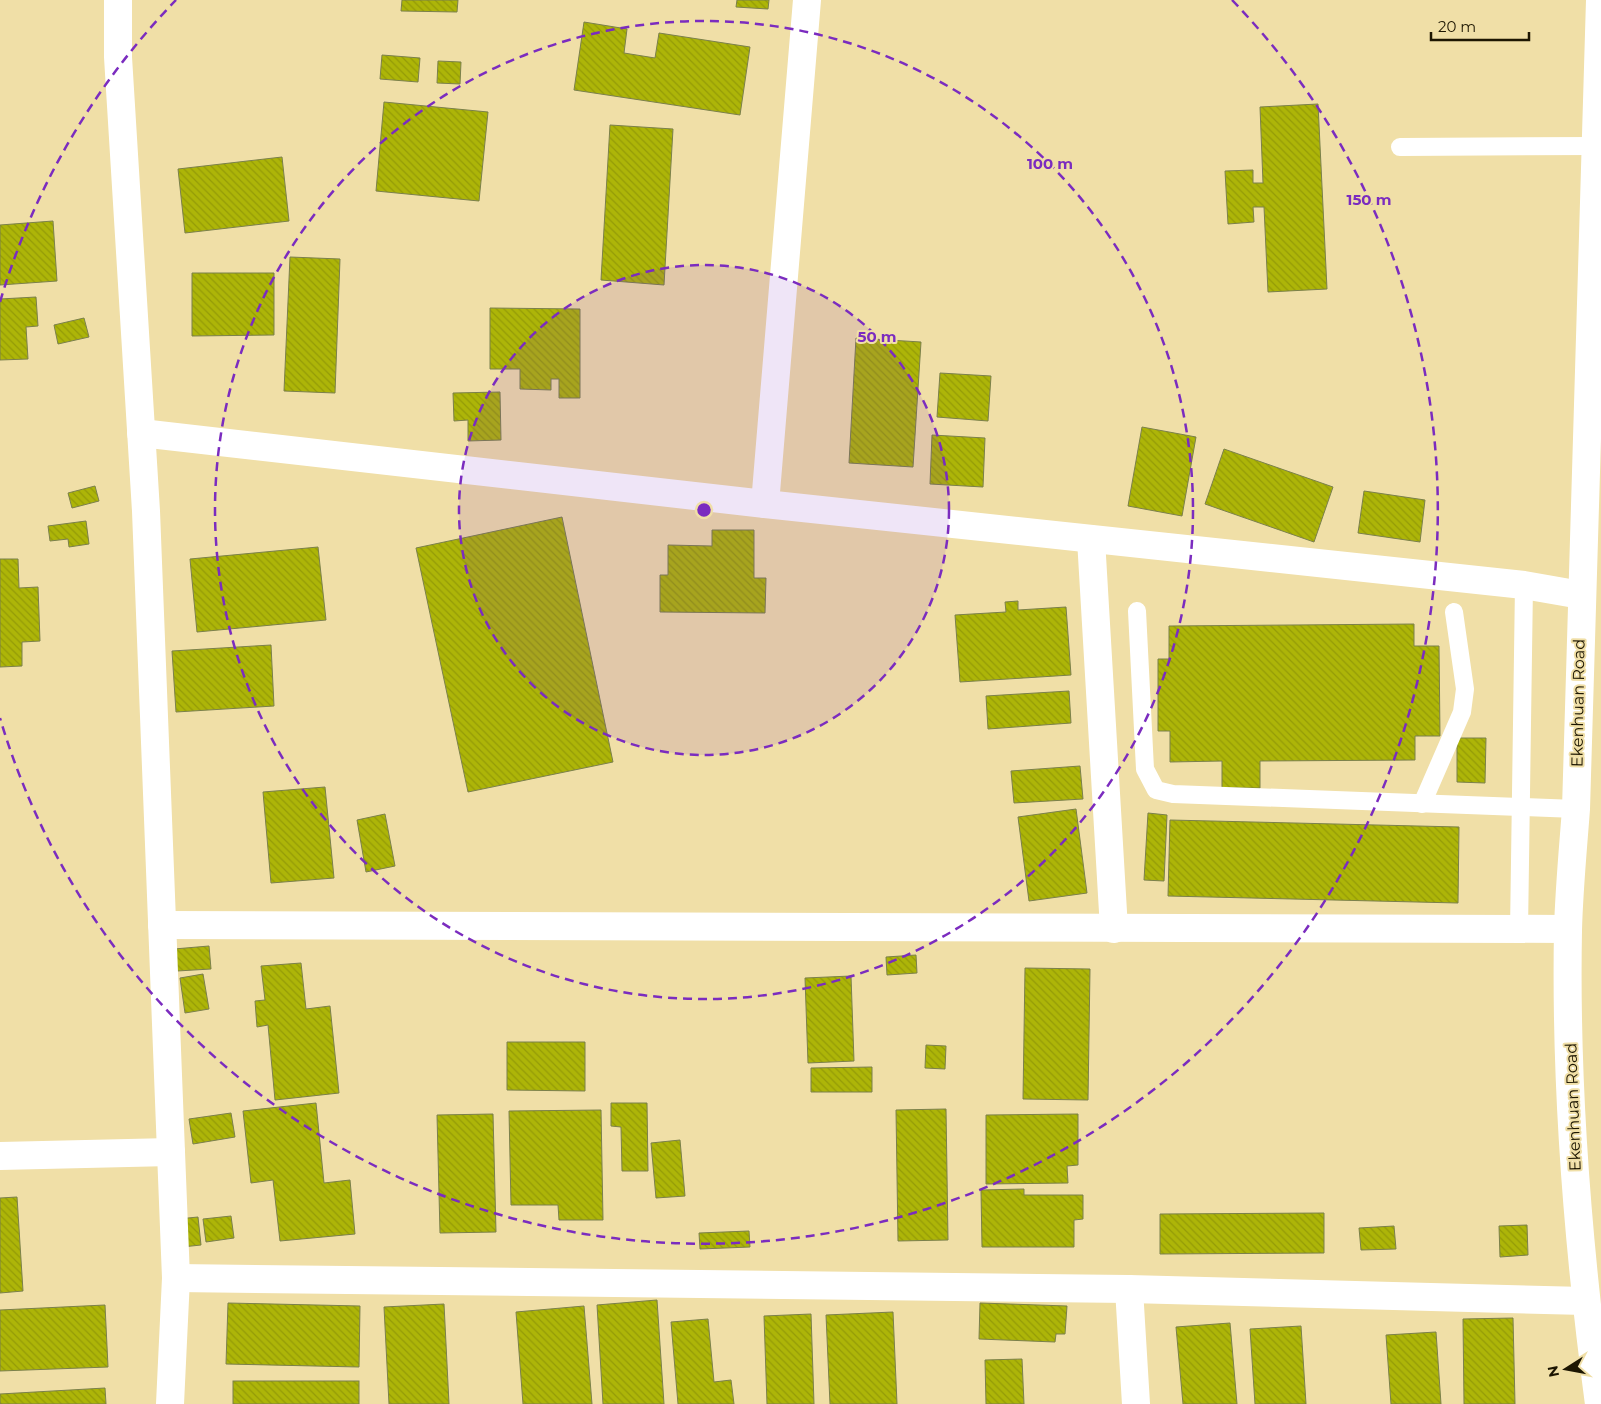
<svg xmlns="http://www.w3.org/2000/svg" width="1601" height="1404" font-family="Montserrat,sans-serif">
  <defs>
    <pattern id="building-back-hatch" width="6" height="6" patternUnits="userSpaceOnUse" patternTransform="scale(1.25)"><rect width="6" height="6" fill="#adb508"/><path d="M-1 5l2 2M0 0l6 6M5-1l2 2" fill="none" stroke="#949b07"/></pattern>
  </defs>
  <rect width="100%" height="100%" fill="#f0dfa7"/>
  <g fill="url(#building-back-hatch)" stroke="#7b804c">
    <polygon points="402,0 458,0 457,12 401,11"/>
    <polygon points="737,0 769,0 768,9 736,7"/>
    <polygon points="584,22 627,29 624,53 655,58 659,33 750,47 740,115 574,90"/>
    <polygon points="382,55 420,58 418,82 380,79"/>
    <polygon points="438,61 461,62 460,84 437,83"/>
    <polygon points="384,102 488,112 479,201 376,191"/>
    <polygon points="1318,104 1327,289 1268,292 1264,207 1253,207 1254,222 1228,224 1225,171 1253,170 1253,183 1263,183 1260,107"/>
    <polygon points="610,125 673,129 664,285 601,280"/>
    <polygon points="282,157 289,221 185,233 178,169"/>
    <polygon points="53,221 57,281 0,285 0,225"/>
    <polygon points="290,257 340,259 335,393 284,391"/>
    <polygon points="192,273 274,273 274,335 192,336"/>
    <polygon points="36,297 38,326 26,327 28,359 0,360 0,299"/>
    <polygon points="490,308 580,309 580,398 559,398 559,379 551,379 551,390 520,389 520,369 490,369"/>
    <polygon points="84,318 89,337 58,344 54,325"/>
    <polygon points="856,338 921,342 913,467 849,463"/>
    <polygon points="940,373 991,376 988,421 937,417"/>
    <polygon points="500,392 501,440 468,441 468,420 454,421 453,393"/>
    <polygon points="1142,427 1196,437 1182,516 1128,506"/>
    <polygon points="932,435 985,438 983,487 930,484"/>
    <polygon points="1224,449 1333,487 1314,542 1205,504"/>
    <polygon points="95,486 99,501 72,508 68,493"/>
    <polygon points="1364,491 1425,500 1420,542 1358,533"/>
    <polygon points="562,517 613,762 468,792 416,548"/>
    <polygon points="86,521 89,544 69,547 68,539 50,541 48,526"/>
    <polygon points="712,530 754,530 754,578 766,578 765,613 660,612 660,575 668,575 668,545 712,546"/>
    <polygon points="318,547 326,620 197,632 190,559"/>
    <polygon points="0,559 18,559 19,588 38,587 40,641 22,642 22,666 0,667"/>
    <polygon points="1018,601 1018,610 1066,607 1071,675 960,682 955,615 1006,612 1005,602"/>
    <polygon points="1414,624 1414,646 1439,646 1440,736 1415,736 1415,760 1260,761 1260,788 1222,788 1222,761 1170,762 1170,731 1158,731 1158,659 1169,659 1169,626"/>
    <polygon points="271,645 274,706 176,712 172,651"/>
    <polygon points="1069,691 1071,723 988,729 986,696"/>
    <polygon points="1457,738 1486,738 1485,783 1457,782"/>
    <polygon points="1080,766 1083,799 1014,803 1011,771"/>
    <polygon points="325,787 334,878 271,883 263,792"/>
    <polygon points="1076,809 1087,893 1029,901 1018,817"/>
    <polygon points="1148,813 1167,815 1164,881 1144,880"/>
    <polygon points="385,814 395,866 366,872 357,820"/>
    <polygon points="1170,820 1459,827 1458,903 1168,896"/>
    <polygon points="209,946 211,969 177,971 174,949"/>
    <polygon points="916,955 917,973 887,975 886,957"/>
    <polygon points="301,963 306,1009 330,1006 339,1093 275,1100 268,1025 257,1027 255,1001 265,1000 261,966"/>
    <polygon points="1025,968 1090,969 1088,1100 1023,1099"/>
    <polygon points="203,974 209,1009 185,1013 180,978"/>
    <polygon points="851,976 854,1061 808,1063 805,978"/>
    <polygon points="507,1042 585,1042 585,1091 507,1090"/>
    <polygon points="926,1045 946,1046 945,1069 925,1068"/>
    <polygon points="872,1067 872,1092 811,1092 811,1068"/>
    <polygon points="316,1103 324,1183 350,1180 355,1234 280,1241 273,1180 251,1183 243,1111"/>
    <polygon points="611,1103 647,1103 648,1171 622,1171 621,1127 611,1126"/>
    <polygon points="946,1109 948,1240 898,1241 896,1110"/>
    <polygon points="601,1110 603,1220 559,1220 558,1205 511,1205 509,1111"/>
    <polygon points="231,1113 235,1137 193,1144 189,1119"/>
    <polygon points="493,1114 496,1232 440,1233 437,1115"/>
    <polygon points="1078,1114 1078,1165 1067,1166 1068,1183 986,1184 986,1115"/>
    <polygon points="680,1140 685,1196 656,1198 651,1143"/>
    <polygon points="1024,1189 1024,1195 1083,1195 1083,1219 1074,1220 1074,1247 982,1247 981,1190"/>
    <polygon points="17,1197 23,1291 0,1293 0,1198"/>
    <polygon points="1324,1213 1324,1253 1160,1254 1160,1214"/>
    <polygon points="231,1216 234,1238 206,1242 203,1219"/>
    <polygon points="198,1217 201,1245 182,1247 178,1219"/>
    <polygon points="1527,1225 1528,1255 1500,1257 1499,1226"/>
    <polygon points="1394,1226 1396,1249 1361,1250 1359,1228"/>
    <polygon points="749,1231 750,1247 700,1249 699,1233"/>
    <polygon points="657,1300 664,1404 603,1404 597,1305"/>
    <polygon points="228,1303 360,1306 359,1367 226,1364"/>
    <polygon points="980,1303 1067,1306 1065,1334 1056,1334 1055,1342 979,1339"/>
    <polygon points="444,1304 449,1404 389,1404 384,1307"/>
    <polygon points="105,1305 108,1367 0,1371 0,1310"/>
    <polygon points="584,1306 592,1404 523,1404 516,1312"/>
    <polygon points="893,1312 897,1404 830,1404 826,1315"/>
    <polygon points="811,1314 814,1404 767,1404 764,1316"/>
    <polygon points="1513,1318 1515,1404 1464,1404 1463,1319"/>
    <polygon points="708,1319 714,1382 731,1380 734,1404 678,1404 671,1322"/>
    <polygon points="1230,1323 1237,1404 1183,1404 1176,1327"/>
    <polygon points="1301,1326 1306,1404 1255,1404 1250,1329"/>
    <polygon points="1436,1332 1441,1404 1391,1404 1386,1335"/>
    <polygon points="1022,1359 1024,1404 986,1404 985,1360"/>
    <rect x="233" y="1381" width="126" height="23"/>
    <polygon points="105,1388 106,1404 0,1404 0,1394"/>
  </g>
  <g fill="none" stroke-linecap="round" stroke-linejoin="round">
    <g stroke="#fff" stroke-width="18">
      <polyline points="1400,147 1597,146"/>
      <polyline points="1137,611 1145,769 1156,790 1173,794 1576,809"/>
      <polyline points="1422,804 1462,712 1465,689 1454,612"/>
      <polyline points="1519,931 1524,585"/>
    </g>
    <g stroke="#fff" stroke-width="28">
      <polyline points="118,0 118,57 146,511 171,1152 176,1278 170,1404"/>
      <polyline points="141,433 765,504 1524,585 1581,595"/>
      <polyline points="765,504 807,0"/>
      <polyline points="1091,539 1114,929"/>
      <polyline points="162,925 1568,929"/>
      <polyline points="0,1156 171,1152"/>
      <polyline points="176,1278 1129,1289 1585,1301"/>
      <polyline points="1129,1289 1136,1404"/>
    </g>
    <path stroke="#fff" stroke-width="28" d="M 1599,1404 C 1578,1247 1565,1088 1568,930 C 1569,890 1573,849 1576,809 L 1600,0"/>
  </g>
  <circle cx="704" cy="510" r="245" fill="#7b2cbf" fill-opacity=".12"/>
  <g fill="none" stroke="#7b2cbf" stroke-width="2.5" stroke-dasharray="9 6">
    <circle cx="704" cy="510" r="245"/>
    <circle cx="704" cy="510" r="489"/>
    <path d="M0 302A734 734 0 0 1 176 0M1232 0A734 734 0 1 1 0 718"/>
  </g>
  <g text-anchor="middle" dominant-baseline="central" stroke-width="4" stroke-linejoin="round" paint-order="stroke">
    <g font-size="16" fill="#1d1602" stroke="#f0dfa7">
      <text transform="translate(1578 703) rotate(-89)">Ekenhuan Road</text>
      <text transform="translate(1573 1107) rotate(-92)">Ekenhuan Road</text>
    </g>
  </g>
  <circle cx="704" cy="510" r="8" fill="#7b2cbf" stroke="#f0dfa7" stroke-width="2.5"/>
  <g font-size="15" text-anchor="middle" font-weight="bold" fill="#7b2cbf" stroke="#f0dfa7" stroke-width="4" stroke-linejoin="round" paint-order="stroke">
    <text x="1050" y="169">100 m</text>
    <text x="1369" y="205">150 m</text>
    <text x="877" y="342">50 m</text>
  </g>
  <g transform="translate(1566 1369) rotate(259)" stroke="#f0dfa7" stroke-width="4" paint-order="stroke">
  <path d="M0-4L9 19L0 12L-9 19Z" fill="#1d1602"/>
  <text y="-8" font-size="14" font-weight="bold" text-anchor="middle" fill="#1d1602">N</text>
  </g>
  <path d="M1431 32v8h98v-8" fill="none" stroke="#1d1602" stroke-width="2.5"/>
  <text x="1438" y="32" font-size="15" fill="#1d1602" stroke="#f0dfa7" stroke-width="4" paint-order="stroke">20 m</text>
</svg>
